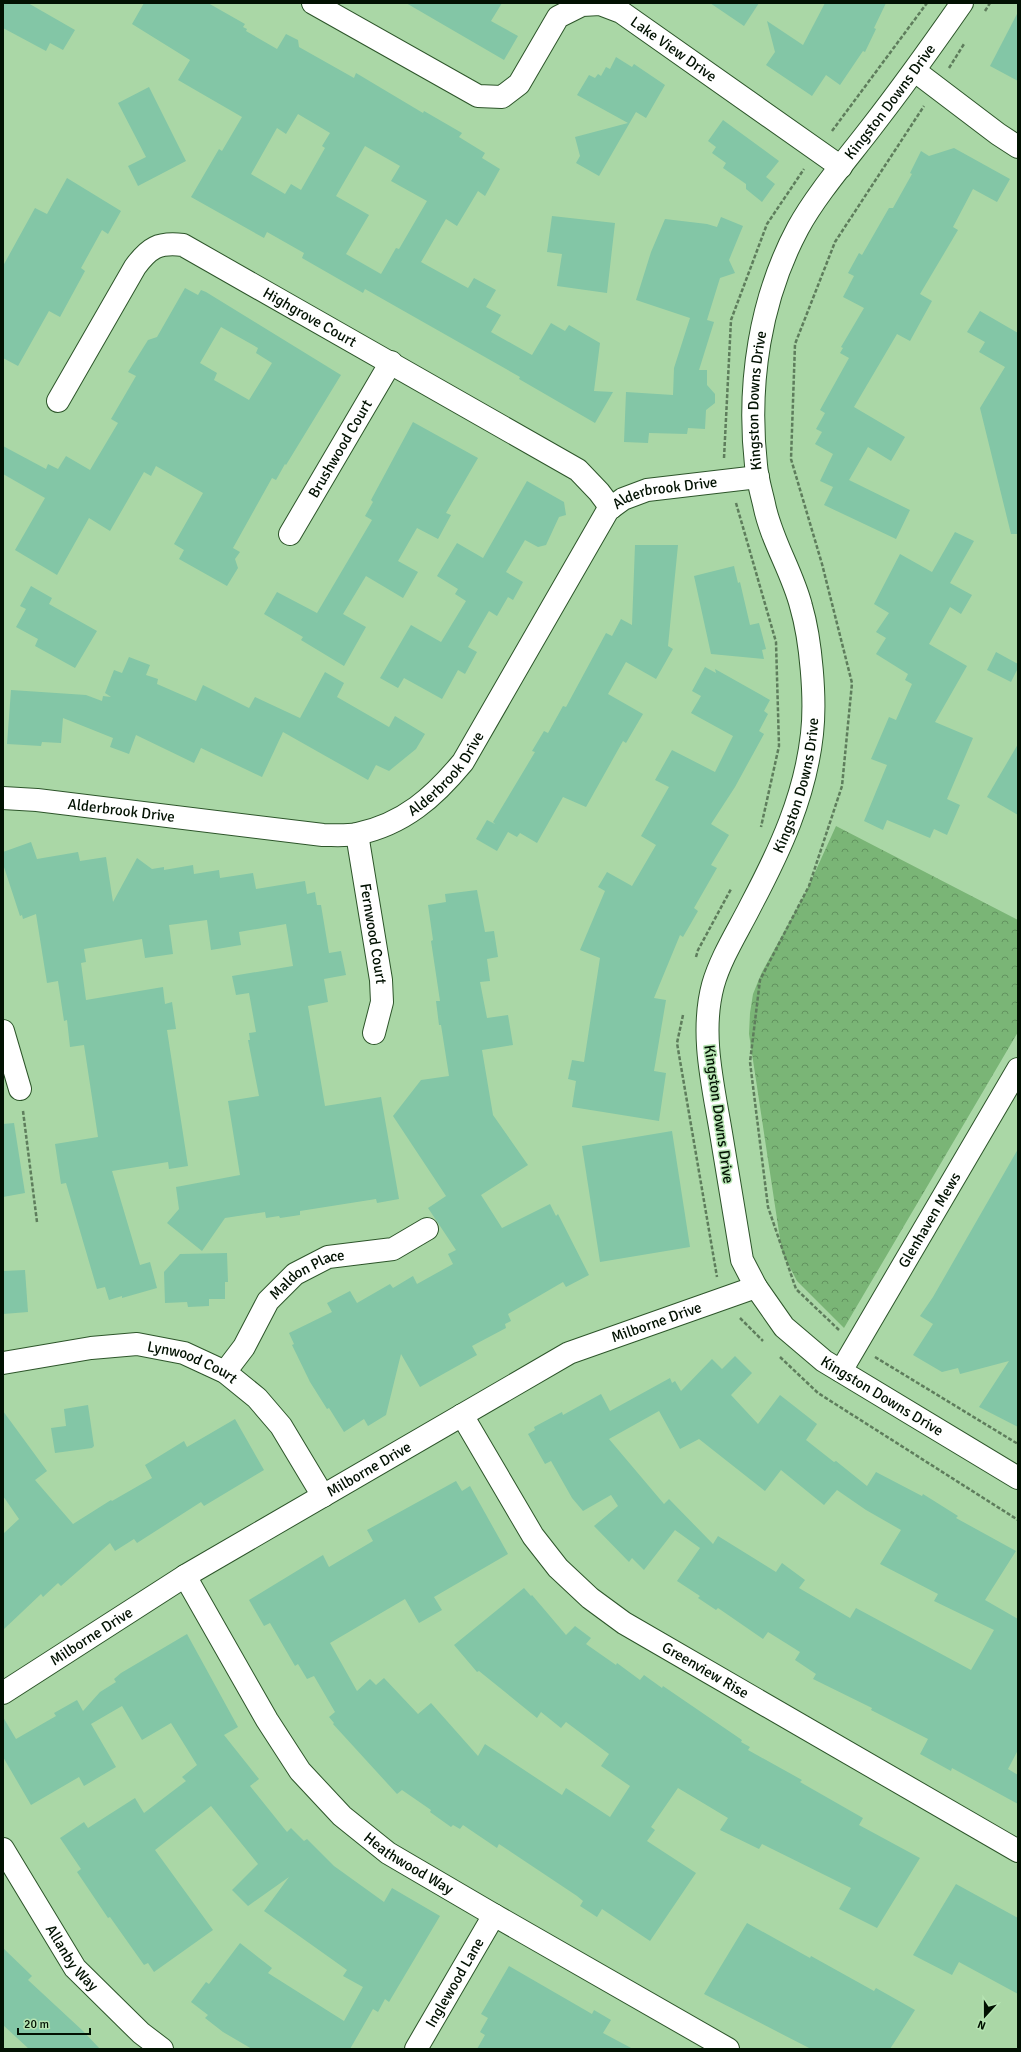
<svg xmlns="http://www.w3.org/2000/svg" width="1021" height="2052" font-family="Signika,sans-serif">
  <defs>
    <pattern id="forest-crowns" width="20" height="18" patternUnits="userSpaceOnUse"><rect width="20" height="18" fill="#7ab576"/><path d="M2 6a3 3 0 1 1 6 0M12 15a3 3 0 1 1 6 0" fill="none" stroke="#62925f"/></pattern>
  </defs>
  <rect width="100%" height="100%" fill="#aad7a6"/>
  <polygon fill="url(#forest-crowns)" points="836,826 1018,920 1018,1032 844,1328 797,1281 782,1252 749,1034 750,1013 753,994 762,972 806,892"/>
  <g fill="#83c6a6" fill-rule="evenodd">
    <polygon points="3,3 28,3 75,30 63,50 50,43 46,51 3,28"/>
    <path d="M 144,3 L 208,3 L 245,24 L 243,27 L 247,29 L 246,31 L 277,49 L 286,34 L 298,40 L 299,47 L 354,78 L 356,73 L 423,113 L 424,111 L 462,133 L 459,137 L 485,153 L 482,158 L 500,169 L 485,196 L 478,191 L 457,226 L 446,219 L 421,262 L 468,288 L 474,278 L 496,290 L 486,307 L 501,315 L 491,332 L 532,355 L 551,323 L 565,331 L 569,325 L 600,343 L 594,391 L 613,392 L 595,423 L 519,379 L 520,377 L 365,289 L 363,293 L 302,258 L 304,253 L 267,232 L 264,238 L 191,197 L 219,149 L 222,151 L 242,117 L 178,80 L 190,60 L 132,24 ZM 298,114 L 330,133 L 322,146 L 325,148 L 301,190 L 291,184 L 285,194 L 251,174 L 277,128 L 286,134 ZM 365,146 L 400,166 L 391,181 L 427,201 L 399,249 L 396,248 L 381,274 L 346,254 L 369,215 L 336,196 Z"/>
    <polygon points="406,3 502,3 491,21 518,36 504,60"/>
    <polygon points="710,3 759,3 744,26"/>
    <polygon points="825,3 886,3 874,28 876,29 865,52 863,51 840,85 826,75 812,96 766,65 775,52 767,21 803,45"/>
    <polygon points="1018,12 1018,81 990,66"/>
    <polygon points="616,57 632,67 634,64 665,85 646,118 636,112 599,176 576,163 580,156 575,137 628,123 577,95 589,75 595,78 598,74 601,76 606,67 610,69"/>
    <polygon points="149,87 186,161 138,186 128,166 146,157 118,103"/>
    <polygon points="723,120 779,161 766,177 775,184 762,202 746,189 746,184 723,168 726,163 712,153 716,147 708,141"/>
    <polygon points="954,148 1010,179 997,202 973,189 953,227 958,230 920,294 932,301 910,341 897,334 854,407 905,437 891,461 868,447 849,480 910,510 896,539 824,505 833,487 820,481 833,454 815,444 822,432 816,429 825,413 820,410 849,358 840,353 843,348 841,347 864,308 843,297 854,276 848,273 859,253 862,255 889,208 893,208 912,174 910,173 921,151 929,156"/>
    <polygon points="67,178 121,211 108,234 102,230 81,268 85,271 60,317 49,311 18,366 3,358 3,266 35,208 47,214"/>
    <polygon points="552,216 615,223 607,293 557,286 562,254 547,252"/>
    <polygon points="721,217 743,226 729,260 735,273 720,278 707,320 714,322 699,370 707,370 707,385 715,394 715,403 706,410 705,429 688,428 687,434 649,433 648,443 624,442 626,392 673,395 674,368 690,318 636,300 651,252 665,219 707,224 717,227"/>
    <path d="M 185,288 L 198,295 L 201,290 L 206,292 L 341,375 L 286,465 L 285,464 L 276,480 L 272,478 L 233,548 L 240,552 L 235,559 L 238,568 L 227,586 L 179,559 L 184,550 L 174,544 L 203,493 L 156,466 L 151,476 L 144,472 L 110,531 L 89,518 L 57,575 L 15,550 L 45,498 L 3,474 L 3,446 L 46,469 L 48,464 L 58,469 L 66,456 L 90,470 L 118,423 L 111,419 L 136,376 L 128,372 L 148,340 L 157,337 ZM 221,327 L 258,348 L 256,353 L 272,363 L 249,400 L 214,380 L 217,373 L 200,363 Z"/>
    <polygon points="980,311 1018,333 1018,534 1011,534 980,408 1005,367 979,352 985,342 967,332"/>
    <polygon points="413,422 478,458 446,513 451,515 438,539 417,528 398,561 418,572 403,598 366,576 343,614 366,627 344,666 301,640 303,637 264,614 277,592 317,613 372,520 365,516 373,502 371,500"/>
    <polygon points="527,481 564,502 566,515 559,517 546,545 538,547 525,540 506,572 523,582 513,600 508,597 497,616 489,611 468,647 477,652 465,674 458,670 442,699 404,678 398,688 380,678 411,625 441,642 466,601 455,594 458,589 437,576 457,543 483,558"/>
    <polygon points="955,532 974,541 950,583 972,595 961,614 950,607 929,644 967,666 935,722 973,738 947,799 960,805 947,835 934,829 930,838 887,820 883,830 864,821 887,765 871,759 889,717 896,720 912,684 905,680 908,674 876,654 886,638 876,632 889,613 874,604 900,554 932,572"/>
    <polygon points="635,545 678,545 668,646 673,649 656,679 626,662 608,694 643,714 626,743 623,741 586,807 563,797 537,843 520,833 517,837 508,832 497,851 476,839 487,820 495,824 493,822 535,752 532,751 544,731 548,733 563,706 566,707 606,633 612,636 621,619 632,625"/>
    <polygon points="734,566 738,583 740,582 750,625 759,623 766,649 762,650 764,659 711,654 694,576"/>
    <polygon points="31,586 52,598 49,604 97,631 75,668 35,646 38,639 16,627 26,609 20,606"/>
    <polygon points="996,652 1018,664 1018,668 1011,682 987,670"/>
    <polygon points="129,657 150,665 146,675 158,679 157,684 196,701 203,685 249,708 255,697 300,718 325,672 344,683 337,697 389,727 395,716 425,734 416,749 389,771 376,765 368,780 283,732 262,777 201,748 194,763 136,735 129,754 110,747 113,738 63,718 61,743 42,742 41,746 7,744 11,690 86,695 102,701 103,696 111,697 105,693 114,670 122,673"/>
    <polygon points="705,667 716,673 715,669 770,700 764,711 768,714 759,731 764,734 735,787 711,824 729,835 711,865 717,868 694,908 698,911 683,937 680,935 654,998 666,1000 654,1071 666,1073 659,1121 572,1107 576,1081 568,1079 572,1060 584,1062 600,958 580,950 605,891 598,887 607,872 632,886 656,845 641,836 669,787 655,780 672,750 715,772 733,736 691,713 701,696 692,691"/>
    <polygon points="1018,744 1018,815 987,797"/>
    <polygon points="31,842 37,859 78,852 80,861 106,857 113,902 137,858 152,869 164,867 164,870 193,865 194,874 219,870 220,878 253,873 256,889 305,881 307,894 315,892 317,905 321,905 329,953 341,951 346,975 324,979 328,1002 308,1006 325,1106 381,1097 399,1199 377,1203 376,1199 300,1211 300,1215 280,1218 279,1216 266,1218 265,1212 225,1218 202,1251 167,1223 179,1209 176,1187 240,1175 228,1101 259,1096 248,1040 250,1040 249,1033 256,1032 249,993 236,995 232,976 293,966 286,924 239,932 241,945 211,950 207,920 169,925 173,954 145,958 142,939 84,949 86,962 81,963 86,1000 163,987 165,1004 172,1002 176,1029 167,1030 188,1166 169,1169 168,1162 112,1171 140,1265 150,1262 157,1288 122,1298 122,1296 109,1300 105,1287 97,1289 66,1183 61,1184 55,1144 98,1137 84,1045 70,1047 67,1020 64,1021 58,981 47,983 36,914 23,919 22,915 20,916 3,864 3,852"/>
    <polygon points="477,890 485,932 494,931 498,957 487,959 490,981 480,982 487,1018 508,1015 513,1045 482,1050 493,1115 528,1165 481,1195 502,1228 550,1204 556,1216 558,1214 589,1275 566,1287 563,1282 508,1314 511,1321 505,1324 506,1328 472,1346 477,1355 420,1387 401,1354 386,1415 368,1426 364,1419 344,1432 329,1408 327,1409 310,1382 292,1345 294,1344 289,1333 332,1312 327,1303 350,1291 357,1303 390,1284 393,1288 413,1276 417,1284 453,1264 448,1254 456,1250 428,1208 446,1196 393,1116 421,1080 449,1076 441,1025 439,1025 436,1001 440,1001 431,941 433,940 428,905 446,902 445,894"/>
    <polygon points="14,1123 25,1193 3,1197 3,1124"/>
    <polygon points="672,1131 690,1247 600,1262 582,1146"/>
    <polygon points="1018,1149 1018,1427 979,1407 1009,1361 960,1374 958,1368 942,1372 913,1355 933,1324 920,1316 933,1297"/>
    <polygon points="227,1253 228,1282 225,1282 225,1299 209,1299 209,1306 188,1307 187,1302 165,1303 164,1272 180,1254"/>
    <polygon points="25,1270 28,1312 3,1314 3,1271"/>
    <path d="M 735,1356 L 752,1373 L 731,1395 L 758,1424 L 780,1395 L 817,1424 L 806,1440 L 834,1462 L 836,1461 L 867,1486 L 876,1472 L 922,1496 L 923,1494 L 958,1516 L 956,1518 L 1016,1551 L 985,1600 L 1018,1619 L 1018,1750 L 1008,1769 L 1018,1775 L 1018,1804 L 952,1768 L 951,1771 L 920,1754 L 928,1739 L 871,1710 L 872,1708 L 813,1679 L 816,1674 L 795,1660 L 800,1652 L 768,1632 L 763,1639 L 718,1608 L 716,1610 L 698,1598 L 700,1596 L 677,1581 L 700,1548 L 675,1530 L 644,1570 L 632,1558 L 629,1562 L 594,1526 L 618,1506 L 611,1495 L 583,1511 L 572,1498 L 551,1461 L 545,1464 L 528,1434 L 535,1430 L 534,1427 L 562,1412 L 563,1415 L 601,1394 L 610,1411 L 670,1378 L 672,1383 L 675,1381 L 681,1391 L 712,1359 L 722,1369 ZM 659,1411 L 680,1449 L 699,1439 L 765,1491 L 781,1470 L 824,1505 L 837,1490 L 866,1510 L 901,1530 L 880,1564 L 938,1594 L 934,1601 L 994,1630 L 971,1670 L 856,1608 L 850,1618 L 799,1588 L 805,1580 L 782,1563 L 776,1572 L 718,1536 L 713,1544 L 669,1499 L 664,1504 L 609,1439 Z"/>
    <polygon points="88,1405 94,1446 92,1448 55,1453 51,1428 66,1426 64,1409"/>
    <polygon points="3,1411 47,1471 35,1480 73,1524 111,1500 112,1501 152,1478 145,1465 184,1441 187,1447 235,1419 264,1470 204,1506 201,1502 137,1543 134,1539 115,1551 110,1543 61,1586 58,1583 43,1597 41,1594 3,1630 3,1534 19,1519 3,1496"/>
    <polygon points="456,1481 462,1491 470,1486 508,1554 434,1597 442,1610 419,1623 405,1599 330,1643 357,1691 370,1679 376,1685 384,1678 418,1714 431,1703 478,1756 485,1744 562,1795 566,1788 610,1817 630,1786 601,1766 609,1754 566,1722 561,1728 541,1712 537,1718 479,1671 477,1672 454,1645 524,1588 531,1596 532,1595 566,1635 575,1626 591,1638 586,1644 616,1665 617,1663 640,1680 644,1675 662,1688 663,1686 742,1740 741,1742 750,1747 748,1750 802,1780 800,1782 863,1818 859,1825 920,1858 877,1928 839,1909 851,1888 762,1844 759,1849 720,1830 728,1818 678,1788 651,1827 655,1830 647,1841 696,1873 650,1941 602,1909 597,1917 580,1906 583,1901 577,1896 499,1844 497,1848 463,1825 460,1829 453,1825 451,1827 430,1812 431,1810 402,1790 397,1794 333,1724 334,1723 329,1717 335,1712 314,1676 307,1679 298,1664 295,1666 270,1623 264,1626 249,1600 323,1555 329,1567 373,1541 367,1530"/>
    <polygon points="187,1634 238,1727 224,1735 259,1779 250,1786 287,1832 291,1828 304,1841 307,1839 334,1866 384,1902 392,1888 440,1916 389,2002 385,1999 378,2012 373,2009 350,2049 252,2049 223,2032 205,2018 208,2015 191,2002 206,1982 209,1984 240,1943 272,1968 268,1973 344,2021 363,1987 343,1976 347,1970 264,1911 289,1877 248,1906 232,1890 258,1864 211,1806 155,1850 213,1930 154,1972 148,1963 144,1965 110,1917 108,1918 77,1872 81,1869 60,1838 84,1822 88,1828 135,1798 144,1813 186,1781 182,1777 197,1765 171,1723 142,1740 122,1706 91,1724 116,1767 84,1786 79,1777 31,1805 3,1757 3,1717 16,1739 56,1716 54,1713 77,1700 83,1711 100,1692 116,1682 114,1679 121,1673"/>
    <polygon points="956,1884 1018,1918 1018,1994 959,1962 952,1975 913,1955"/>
    <polygon points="747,1923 810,1958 811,1956 874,1991 876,1988 915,2010 890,2049 811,2049 704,1994"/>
    <polygon points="3,1948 32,1976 28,1980 83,2031 100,2049 29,2049 3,2025"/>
    <polygon points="509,1966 592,2014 594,2010 611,2020 603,2033 633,2049 477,2049 485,2035 480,2032 488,2018 481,2014"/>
  </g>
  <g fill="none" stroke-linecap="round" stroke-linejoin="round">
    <defs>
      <g id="street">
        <path id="s1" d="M 313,3 L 478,96 L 502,97 L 519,84 L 558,17 L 582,5 L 600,4 L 621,12 L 841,167"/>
        <polyline points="915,71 998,134 1018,147"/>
        <path id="s2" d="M 58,401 L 135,267 C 149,248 158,242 183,245 L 578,470 L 599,492 L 611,508"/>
        <path id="s3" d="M 290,534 L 391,362"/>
        <path id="s4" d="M 3,798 L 37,800 L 323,835 C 334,835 346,836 357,834 C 404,824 434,797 463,762 L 608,510 L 623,499 L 647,490 L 758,477"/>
        <path id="s5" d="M 357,834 L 381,980 L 382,1002 L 374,1033"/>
        <polyline points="3,1031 20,1089"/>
        <path id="s6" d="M 756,1287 L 784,1327 L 824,1361 L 1018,1478"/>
        <path id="s7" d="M 3,1363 L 91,1348 L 137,1344 L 184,1353 L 225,1372 L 257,1398 L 281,1426 L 323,1496"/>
        <path id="s8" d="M 841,1371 L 1018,1069"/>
        <path id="s9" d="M 225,1372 L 244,1347 L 268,1301 L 295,1274 L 328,1257 L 393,1249 L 427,1229"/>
        <path id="s10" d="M 462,1415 L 533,1536 L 558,1568 L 590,1598 L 624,1623 L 1018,1851"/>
        <path id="s11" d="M 185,1576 L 267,1720 L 300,1771 L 342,1816 L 388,1853 L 494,1915 L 728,2049"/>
        <path id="s12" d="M 3,1849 L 75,1968 L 141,2033 L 162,2049"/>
        <path id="s13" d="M 416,2049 L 494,1915"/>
      </g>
      <g id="secondary">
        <path id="s14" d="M 3,1693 L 185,1576 L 569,1353 L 756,1287 L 742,1260 C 735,1218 728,1175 721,1133 C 713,1085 700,1033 713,985 C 721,957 738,931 751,905 C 780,850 805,797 812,734 C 816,699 811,640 801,606 C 792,571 771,540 764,504 C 761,491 757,478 756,465 C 747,384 760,299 798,228 C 816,195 847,159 870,129 C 902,88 932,46 962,3"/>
      </g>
    </defs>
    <use href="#street" stroke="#2d552a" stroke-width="24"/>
    <use href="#secondary" stroke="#2d552a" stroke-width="24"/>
    <g stroke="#5e7d5c" stroke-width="2.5" stroke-dasharray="4 2" stroke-linecap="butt">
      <polyline points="985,11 990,3"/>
      <polyline points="949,68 964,44"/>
      <polyline points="832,131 927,3"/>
      <polyline points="724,458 731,320 767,224 804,169"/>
      <polyline points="736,503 776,642 779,746 761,827"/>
      <polyline points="696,957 698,950 731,889"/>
      <polyline points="683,1015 677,1043 717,1277"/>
      <polyline points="23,1111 37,1222"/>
      <polyline points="740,1318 763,1341"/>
      <polyline points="839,1330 796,1289 768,1207 750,1062 760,980 809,886 842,786 852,683 822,564 791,459 795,344 835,242 924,106"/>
      <polyline points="780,1357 818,1393 1018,1520"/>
      <polyline points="875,1357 1018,1444"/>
    </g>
    <use href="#street" stroke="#fff" stroke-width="22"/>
    <use href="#secondary" stroke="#fff" stroke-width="22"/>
  </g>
  <g text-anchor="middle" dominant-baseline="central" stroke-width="3" stroke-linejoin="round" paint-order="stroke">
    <g font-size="15" fill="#021102" stroke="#b6e4b2">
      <text stroke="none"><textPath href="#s1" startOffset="444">Lake View Drive</textPath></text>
      <text stroke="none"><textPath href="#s14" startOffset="2117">Kingston Downs Drive</textPath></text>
      <text stroke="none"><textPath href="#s2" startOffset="357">Highgrove Court</textPath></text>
      <text stroke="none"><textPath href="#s14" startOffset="1781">Kingston Downs Drive</textPath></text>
      <text stroke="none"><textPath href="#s3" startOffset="99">Brushwood Court</textPath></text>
      <text stroke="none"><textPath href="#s4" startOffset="839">Alderbrook Drive</textPath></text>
      <text stroke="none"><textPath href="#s4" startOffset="467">Alderbrook Drive</textPath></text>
      <text stroke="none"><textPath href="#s14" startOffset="1385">Kingston Downs Drive</textPath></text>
      <text stroke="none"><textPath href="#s4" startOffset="119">Alderbrook Drive</textPath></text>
      <text stroke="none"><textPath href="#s5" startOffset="101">Fernwood Court</textPath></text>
      <text transform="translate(719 1114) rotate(82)">Kingston Downs Drive</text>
      <text stroke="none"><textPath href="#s8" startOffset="175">Glenhaven Mews</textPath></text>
      <text stroke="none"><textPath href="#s9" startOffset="132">Maldon Place</textPath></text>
      <text stroke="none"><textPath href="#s14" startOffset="753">Milborne Drive</textPath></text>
      <text stroke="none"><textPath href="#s7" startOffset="194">Lynwood Court</textPath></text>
      <text stroke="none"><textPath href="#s6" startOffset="169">Kingston Downs Drive</textPath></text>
      <text stroke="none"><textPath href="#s14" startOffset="429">Milborne Drive</textPath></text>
      <text stroke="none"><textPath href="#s14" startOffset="105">Milborne Drive</textPath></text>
      <text stroke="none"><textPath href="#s10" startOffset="361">Greenview Rise</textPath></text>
      <text stroke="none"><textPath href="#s11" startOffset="370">Heathwood Way</textPath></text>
      <text stroke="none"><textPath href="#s12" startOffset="129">Allanby Way</textPath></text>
      <text stroke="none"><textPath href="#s13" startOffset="77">Inglewood Lane</textPath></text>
    </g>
  </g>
  <rect width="1021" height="2052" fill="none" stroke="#021102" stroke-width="8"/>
  <g transform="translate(985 2016) rotate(201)" stroke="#b6e4b2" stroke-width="3" paint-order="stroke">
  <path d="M0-3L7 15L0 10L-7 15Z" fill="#021102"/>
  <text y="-6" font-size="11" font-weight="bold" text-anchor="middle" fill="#021102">N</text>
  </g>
  <path d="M18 2028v6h72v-6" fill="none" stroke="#021102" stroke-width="2"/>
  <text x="24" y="2028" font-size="12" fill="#021102" stroke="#b6e4b2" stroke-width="3" paint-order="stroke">20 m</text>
</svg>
